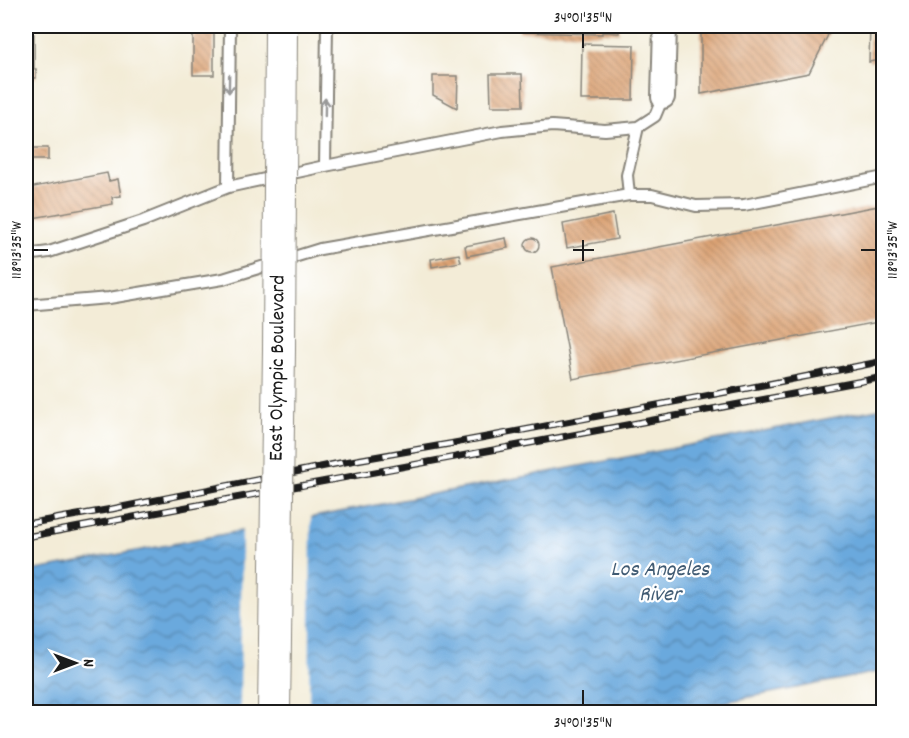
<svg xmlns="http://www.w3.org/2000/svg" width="909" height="738" font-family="Dekko,sans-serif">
  <defs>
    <pattern id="water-waves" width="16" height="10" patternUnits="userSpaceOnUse" patternTransform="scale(1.5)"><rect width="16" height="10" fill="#6ba9dd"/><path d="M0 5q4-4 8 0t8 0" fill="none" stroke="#5789b2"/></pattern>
    <pattern id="building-back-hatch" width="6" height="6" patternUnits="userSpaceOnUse" patternTransform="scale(1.5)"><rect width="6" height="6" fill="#dca374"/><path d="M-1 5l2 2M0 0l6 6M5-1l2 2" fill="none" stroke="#b2845e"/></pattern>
  </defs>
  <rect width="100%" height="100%" fill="#fff"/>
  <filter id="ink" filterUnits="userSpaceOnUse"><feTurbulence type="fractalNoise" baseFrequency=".0167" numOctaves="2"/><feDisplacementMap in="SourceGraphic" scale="12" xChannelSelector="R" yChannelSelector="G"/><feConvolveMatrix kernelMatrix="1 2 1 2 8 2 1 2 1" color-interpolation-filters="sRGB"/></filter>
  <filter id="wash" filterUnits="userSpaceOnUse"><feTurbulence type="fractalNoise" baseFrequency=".008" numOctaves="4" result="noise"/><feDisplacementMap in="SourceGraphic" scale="24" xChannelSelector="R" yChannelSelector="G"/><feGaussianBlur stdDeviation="1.35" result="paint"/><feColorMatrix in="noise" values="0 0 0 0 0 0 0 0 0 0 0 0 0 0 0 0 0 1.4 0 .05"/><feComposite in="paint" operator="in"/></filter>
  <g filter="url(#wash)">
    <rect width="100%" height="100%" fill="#f3ecd7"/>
    <polygon fill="url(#water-waves)" stroke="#44627c" stroke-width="1.5" points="883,408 883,671 674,712 26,712 26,572"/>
    <polygon fill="#f3ecd7" points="311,515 309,712 240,712 242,528"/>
    <g id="blocks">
      <g fill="url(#building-back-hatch)">
        <rect x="193" y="26" width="21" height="49"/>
        <polygon points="516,26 619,26 619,33 602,32 602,34 520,32"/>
        <polygon points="701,26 831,26 827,37 809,73 701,94"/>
        <polygon points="870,26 884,26 884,59 869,62"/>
        <polygon points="26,34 34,34 34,69 36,69 36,78 26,78"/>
        <polygon points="582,44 634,45 633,100 581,100"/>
        <polygon points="490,74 522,74 523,106 491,106"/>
        <polygon points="433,76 458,76 457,108 433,95"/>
        <rect x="26" y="148" width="22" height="12"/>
        <polygon points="107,173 109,181 118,179 121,196 112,197 113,204 33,218 28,188"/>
        <polygon points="884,205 884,321 573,379 552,267"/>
        <polygon points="613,214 617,239 567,248 563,224"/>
        <polygon points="506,238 508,248 467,256 465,246"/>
        <circle cx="532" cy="245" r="7"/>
        <polygon points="459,254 461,262 432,267 431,259"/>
      </g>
    </g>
  </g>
  <g filter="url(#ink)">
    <use href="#blocks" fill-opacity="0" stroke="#88847a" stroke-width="1.5"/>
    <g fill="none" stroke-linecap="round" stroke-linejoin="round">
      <defs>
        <g id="service">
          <polyline points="325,166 327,26"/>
          <polyline points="228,187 230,26"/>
          <polyline points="629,195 627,175 638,127"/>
          <polyline points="26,255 49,252 143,221 228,187 325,166 502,131 552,126 605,130 638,127 655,116 663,97"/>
          <polyline points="26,305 109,298 223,279 320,249 629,195 652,195 696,206 744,205 884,177"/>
        </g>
        <polyline id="minor" points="663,97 665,26"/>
      </defs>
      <use href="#service" stroke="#88847a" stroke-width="14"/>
      <use href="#minor" stroke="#88847a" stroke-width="26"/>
      <use href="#service" stroke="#fff" stroke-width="10"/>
      <use href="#minor" stroke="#fff" stroke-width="22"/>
      <defs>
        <g id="rail">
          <polyline points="26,524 112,509 345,462 449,444 748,388 884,361"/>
          <polyline points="26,537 884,377"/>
          <polyline points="872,712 884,710"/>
        </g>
      </defs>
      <use href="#rail" stroke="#1c1c1c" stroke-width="7"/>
      <use href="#rail" stroke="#fff" stroke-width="4.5" stroke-dasharray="14" stroke-linecap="butt"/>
      <defs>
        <g id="secondary-bridge">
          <path id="s1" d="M 274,712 L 279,350 L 281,26"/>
        </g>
      </defs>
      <use href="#secondary-bridge" stroke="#88847a" stroke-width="34" stroke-linecap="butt"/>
      <use href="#secondary-bridge" stroke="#fff" stroke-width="32"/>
    </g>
    <defs><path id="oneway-shaft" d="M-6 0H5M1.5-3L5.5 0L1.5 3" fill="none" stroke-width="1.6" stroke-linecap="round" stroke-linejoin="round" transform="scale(1.5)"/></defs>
    <g stroke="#999">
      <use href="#oneway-shaft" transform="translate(229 84) rotate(91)"/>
      <use href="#oneway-shaft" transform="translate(325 107) rotate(-89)"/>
    </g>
  </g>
  <path fill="none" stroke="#1c1c1c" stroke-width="2" d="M 583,33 L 583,48M 583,240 L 583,261M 33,250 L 48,250M 573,250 L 594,250M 861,250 L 876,250M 583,690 L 583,705"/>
  <g text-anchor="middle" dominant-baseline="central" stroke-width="4.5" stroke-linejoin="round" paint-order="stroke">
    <g font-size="21" fill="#1c1c1c" stroke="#fff">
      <text stroke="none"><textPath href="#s1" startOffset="344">East Olympic Boulevard</textPath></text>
    </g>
    <g font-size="22" font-style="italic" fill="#405b73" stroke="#fff">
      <text x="660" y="570">Los Angeles<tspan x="660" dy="25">River</tspan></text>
    </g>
  </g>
  <rect width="909" height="738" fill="none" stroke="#fff" stroke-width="66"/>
  <g transform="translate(75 663) rotate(90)" stroke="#ffffff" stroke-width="4.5" paint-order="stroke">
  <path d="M0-4.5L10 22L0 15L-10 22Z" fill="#1c1c1c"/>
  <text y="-9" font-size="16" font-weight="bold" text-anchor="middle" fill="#1c1c1c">N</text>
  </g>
  <rect x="33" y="33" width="843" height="672" fill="none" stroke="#1c1c1c" stroke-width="2"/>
  <g font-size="15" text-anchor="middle" fill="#1c1c1c">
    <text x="583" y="22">34°01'35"N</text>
    <text transform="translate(892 250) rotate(-90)" y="5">118°13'35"W</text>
    <text transform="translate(16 250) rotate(-90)" y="5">118°13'35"W</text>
    <text x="583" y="727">34°01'35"N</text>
  </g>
</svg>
